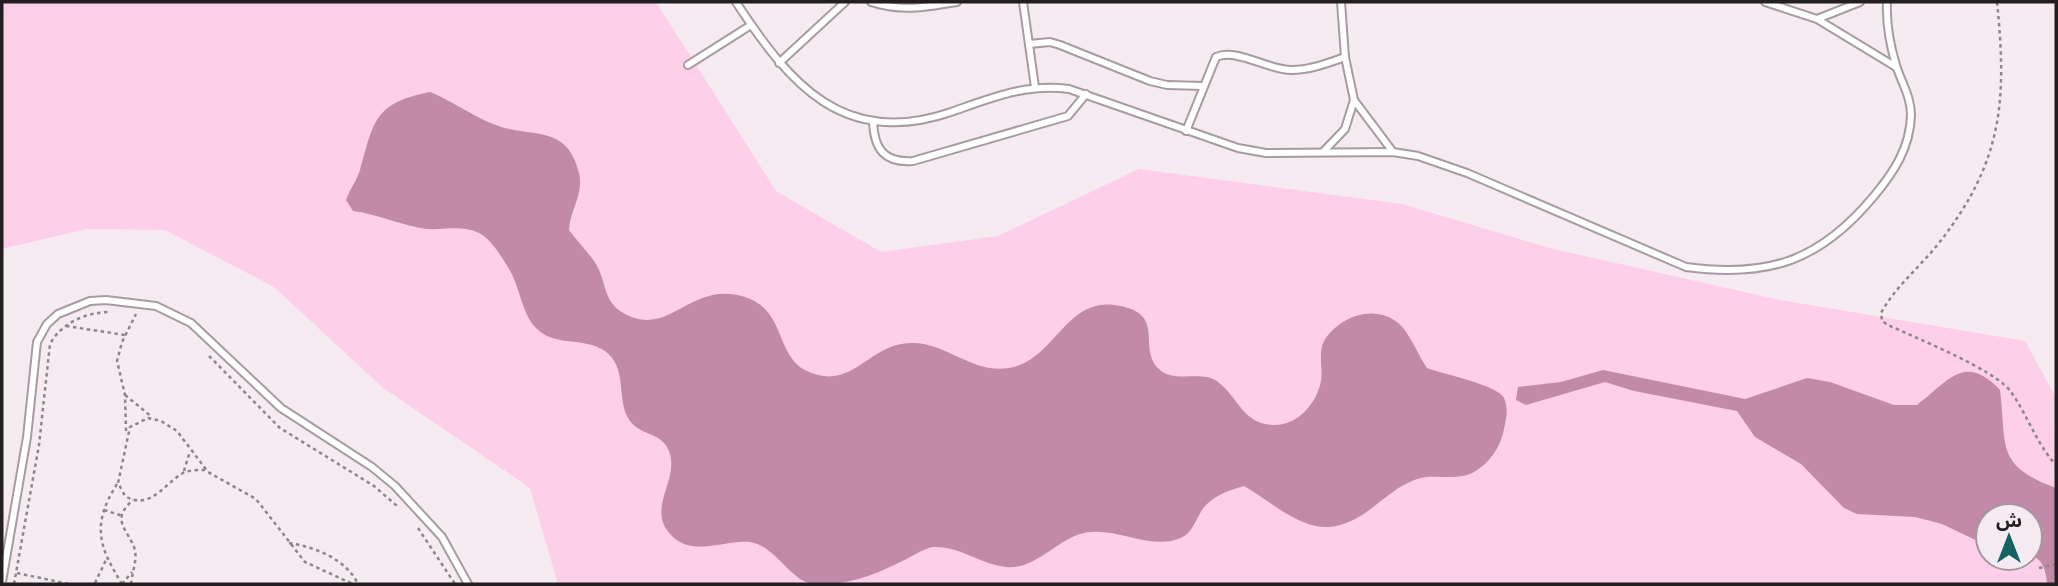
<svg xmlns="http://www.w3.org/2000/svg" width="2058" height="586" font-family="Merriweather,'Noto Sans Arabic',serif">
  <rect width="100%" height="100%" fill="#f6ebf1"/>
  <path fill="#fdcfe8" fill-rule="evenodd" d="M 2,2 L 656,2 L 776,191 L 881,252 L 998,236 L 1139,169 L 1402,204 L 1549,248 L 1780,300 L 2025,341 L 2056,398 L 2056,584 L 558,584 L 530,488 L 382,387 L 274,287 L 165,230 L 86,229 L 2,249 ZM 1988,516 L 2030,516 L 2030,558 L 1988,558 Z"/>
  <g fill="#c389a9">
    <path d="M 430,92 C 452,101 471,115 493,124 C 529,139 567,122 579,173 C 584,195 570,209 569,230 C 577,241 587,251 594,261 C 608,281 601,301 625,314 C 671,338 690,280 745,297 C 786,310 775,354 805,370 C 852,394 868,343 911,343 C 946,342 972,374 1009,368 C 1054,361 1065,299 1114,305 C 1168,312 1137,346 1158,368 C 1173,385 1202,369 1218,382 C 1239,398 1243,425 1275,425 C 1298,425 1317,403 1321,381 C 1323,369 1318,352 1324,341 C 1338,318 1370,305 1394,320 C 1409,329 1417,354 1427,368 C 1443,374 1498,385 1504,398 C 1509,409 1506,419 1504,429 C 1501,446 1490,463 1474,472 C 1456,482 1435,473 1417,479 C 1384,490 1366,524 1329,527 C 1299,529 1269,500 1244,486 C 1230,490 1218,494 1207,504 C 1196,514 1195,534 1178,539 C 1147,550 1112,524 1080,534 C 1055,542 1034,570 1006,567 C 980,564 960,546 933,547 C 926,548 918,553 912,556 C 879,573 852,586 813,584 C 789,580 776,546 750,542 C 726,539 692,558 671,535 C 644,507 684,477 667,447 C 658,431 637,436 627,416 C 617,395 627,367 605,351 C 583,336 554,348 535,327 C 521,311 520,287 509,269 C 502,257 491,239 479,233 C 462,225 444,230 427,229 C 402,226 378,214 353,211 L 346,200 C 350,189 357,180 360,170 C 374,121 374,103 430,92 Z"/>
    <path d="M 1603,370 L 1745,399 L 1807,378 L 1830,382 L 1894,405 L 1917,405 C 1948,382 1964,352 2000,390 C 2007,447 1995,465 2056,488 L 2056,584 L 2047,584 C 2046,570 2043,560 2030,554 L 2030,516 L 1988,516 L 1988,546 L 1942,524 L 1915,517 L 1857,514 L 1844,508 L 1801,464 L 1755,437 L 1737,411 L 1634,391 L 1605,382 L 1526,405 L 1516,400 L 1518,387 L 1561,382 Z"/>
  </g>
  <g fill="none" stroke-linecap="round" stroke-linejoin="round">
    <defs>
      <g id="service">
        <path d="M 736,2 C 789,83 843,149 951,112 C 991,98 1026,83 1069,89 L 1238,148 L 1266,153 L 1393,152 L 1418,156 L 1467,173 L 1686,267 C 1769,278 1820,261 1874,196 C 1894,172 1910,148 1911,115 C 1911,96 1901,82 1896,65 C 1890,45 1886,23 1887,2"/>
        <path d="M 871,2 C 901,12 927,7 957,2"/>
        <polyline points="1023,2 1035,87"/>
        <polyline points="1341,2 1345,57 1354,100 1393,152"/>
        <polyline points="1765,2 1817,19 1896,67"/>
        <polyline points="1817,19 1860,2"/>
        <polyline points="1029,44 1050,42 1060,45 1150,81 1167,85 1203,86"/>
        <polyline points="779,63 845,2"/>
        <polyline points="688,65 751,25"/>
        <path d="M 873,121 C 874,149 884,163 913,161 L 1068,116 L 1086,94"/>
        <path d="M 1186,131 L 1216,57 C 1237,48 1268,70 1291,70 C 1310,70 1328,63 1345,57"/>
        <polyline points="1324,151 1345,129 1354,100"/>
        <polyline points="2,582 27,437 37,342 47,324 58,314 90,301 106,300 156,306 191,323 281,408 372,467 395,486 442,537 468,584"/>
      </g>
    </defs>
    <use href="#service" stroke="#a79ca2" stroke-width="10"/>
    <g stroke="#8d868a" stroke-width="2.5" stroke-dasharray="3.5 3.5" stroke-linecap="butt">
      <path d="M 1997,2 C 2007,101 2003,161 1939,243 C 1920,267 1895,287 1881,313 L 1882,321 L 1888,325 C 1916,338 1996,370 2011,392 C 2028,416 2036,443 2056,465"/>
      <polyline points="66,326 125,335"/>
      <polyline points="209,356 280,428 374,486 397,506"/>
      <polyline points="125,395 152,417"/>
      <polyline points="126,431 125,395 117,361 122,342 136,314"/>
      <path d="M 205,470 C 198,470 189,470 183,473 C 164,484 150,511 125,496 L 118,483 L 130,427 L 148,418 L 161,421 L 177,431 L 208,472 L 256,499 L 305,562 L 353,584"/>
      <polyline points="184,471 190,451"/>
      <path d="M 117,484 C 91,525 99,547 122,584"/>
      <polyline points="104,510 123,516"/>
      <polyline points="418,528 455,584"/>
      <path d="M 289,543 C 315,547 346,559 358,584"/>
      <polyline points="2039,568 2056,564"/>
      <polyline points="17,573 69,584"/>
      <polyline points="95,583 106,560"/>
      <path d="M 14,584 L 39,445 L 50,344 C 62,322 87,312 111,312"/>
      <polyline points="87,584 118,584"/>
      <polyline points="122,584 132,572"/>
      <path d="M 131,584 C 132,573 137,561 135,550 C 129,530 109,521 133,500"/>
    </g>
    <use href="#service" stroke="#fff" stroke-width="6"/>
  </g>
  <rect width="2058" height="586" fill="none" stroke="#231f21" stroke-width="7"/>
  <g transform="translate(2009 537)"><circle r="33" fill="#f6ebf1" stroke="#a2999e" stroke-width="2"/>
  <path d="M0-5L12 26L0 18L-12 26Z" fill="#146363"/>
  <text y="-10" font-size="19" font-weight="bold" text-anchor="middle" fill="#231f21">ش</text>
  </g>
</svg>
